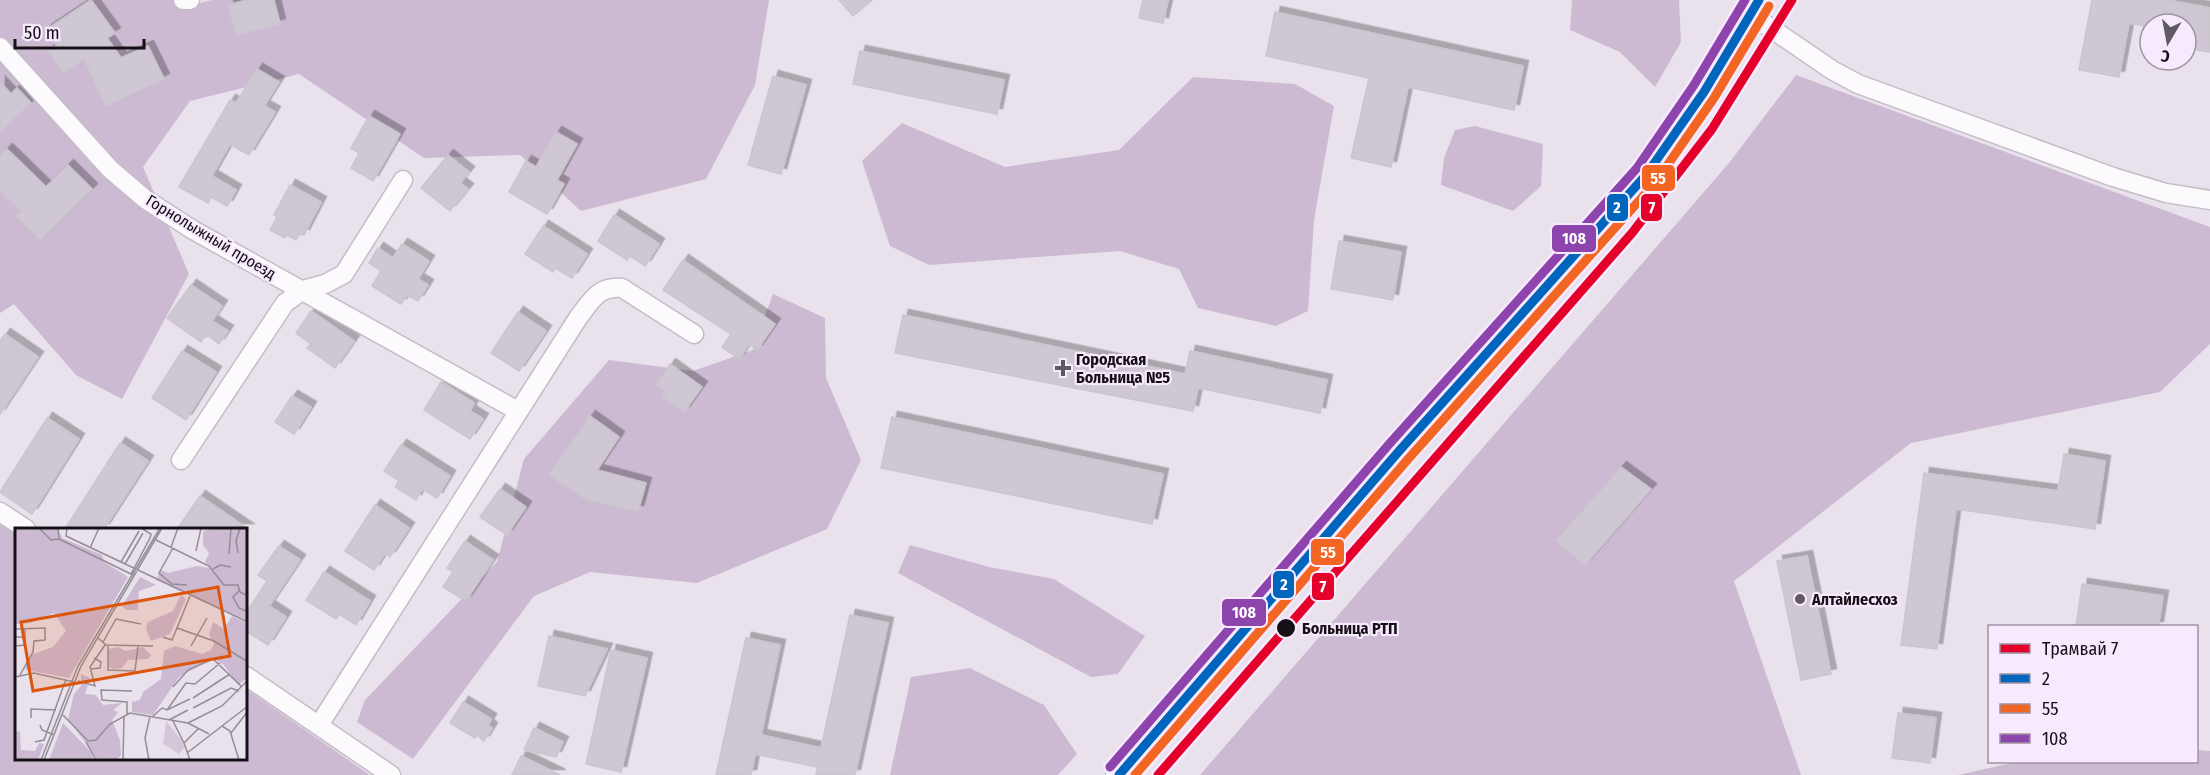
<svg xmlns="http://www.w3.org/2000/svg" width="2210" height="775" font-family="'Fira Sans Condensed',sans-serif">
  <defs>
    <filter id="shadow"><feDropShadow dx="5.5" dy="-5.5" stdDeviation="0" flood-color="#0004"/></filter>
  </defs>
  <rect width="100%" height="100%" fill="#e9e1ec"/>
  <g fill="#ccbad3">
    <polygon points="0,0 178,0 188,6 212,0 769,0 755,85 706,179 581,211 520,155 424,158 299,74 190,101 143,167 189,274 122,399 76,375 14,304 0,313"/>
    <polygon points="1572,0 1679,0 1681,42 1655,87 1620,52 1570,30"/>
    <polygon points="1796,75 2210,227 2210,344 2160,392 1911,443 1734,581 1801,775 1200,775 1729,163"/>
    <polygon points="1193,77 1295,84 1334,106 1314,220 1308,311 1276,326 1198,308 1179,269 1120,251 929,265 890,246 862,161 902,123 1005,167 1119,150"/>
    <polygon points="1475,126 1543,144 1541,186 1513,211 1441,185 1444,158 1455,130"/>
    <polygon points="773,294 825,318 826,378 861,460 827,529 697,583 590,572 534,596 413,759 357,722 365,700 497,562 524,459 609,360 693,371 753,350"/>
    <polygon points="0,522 16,533 16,758 246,758 246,689 370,775 0,775"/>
    <polygon points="910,545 989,567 1054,579 1145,636 1118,674 1091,677 898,573"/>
    <polygon points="970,668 1044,705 1077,754 1058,775 890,775 911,677"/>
    <polygon points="2197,750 2210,751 2210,775 1958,775 2016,762 2196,762"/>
  </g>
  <g fill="#cfc7d3" stroke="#cbc5cd" stroke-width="1.5" filter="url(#shadow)">
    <polygon points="91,0 115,33 107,38 121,58 148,46 164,79 106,106 84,59 63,73 48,51 57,46 46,30"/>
    <polygon points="247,0 274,0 280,24 236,35 228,5"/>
    <polygon points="839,0 872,0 853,16"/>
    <polygon points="1143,0 1168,0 1163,23 1139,18"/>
    <polygon points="2092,0 2167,0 2210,8 2210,52 2186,48 2186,24 2150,24 2150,27 2129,23 2119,77 2079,70"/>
    <polygon points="1275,12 1523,66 1514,110 1408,87 1391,167 1351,158 1369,78 1266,56"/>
    <polygon points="860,51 1004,80 997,114 853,84"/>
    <polygon points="257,69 279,82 264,106 275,112 249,155 230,144 212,176 236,190 227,206 211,197 208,203 179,187 230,100 236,103"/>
    <polygon points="773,76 806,85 781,174 748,165"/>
    <polygon points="0,82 11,94 17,88 31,103 0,132"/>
    <polygon points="369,116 400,134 373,181 351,168 359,153 351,148"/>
    <polygon points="556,132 577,144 557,180 564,184 547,214 509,192 526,161 536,167"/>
    <polygon points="7,149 46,187 68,165 92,189 40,240 16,216 21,211 0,191 0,156"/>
    <polygon points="448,155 469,172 460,183 468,189 450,211 421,188"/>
    <polygon points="290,185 321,202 304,235 300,233 296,240 287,235 285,238 270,230 277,217 274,215"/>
    <polygon points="614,215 659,244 645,266 630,256 627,260 598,241"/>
    <polygon points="543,226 587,254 572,278 555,268 553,272 525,254"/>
    <polygon points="1339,241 1401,252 1393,300 1331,289"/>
    <polygon points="402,244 429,261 418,279 428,285 418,301 407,295 401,304 372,286 381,271 369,263 378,248 393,258"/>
    <polygon points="683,260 775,324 757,350 749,344 739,359 722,347 731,334 663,290"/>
    <polygon points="191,285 222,306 212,321 228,331 219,344 206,334 201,342 167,318"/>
    <polygon points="311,311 354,341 335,368 307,348 311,344 296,333"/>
    <polygon points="518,312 546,331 519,371 491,353"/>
    <polygon points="903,315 1185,374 1190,351 1327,380 1320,413 1198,388 1193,411 895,353"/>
    <polygon points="5,334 38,357 0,414 0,341"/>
    <polygon points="182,351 216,372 186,420 152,398"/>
    <polygon points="670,364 702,387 684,412 662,396 665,391 656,385"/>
    <polygon points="441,382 474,403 470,411 483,419 470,439 424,410"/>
    <polygon points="292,396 311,407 294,434 275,422"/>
    <polygon points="590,416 619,437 597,470 646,483 638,511 587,500 549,475"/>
    <polygon points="892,417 1163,474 1152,524 881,468"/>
    <polygon points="47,418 79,439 32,514 0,492"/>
    <polygon points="120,443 148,461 104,529 65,529"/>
    <polygon points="401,445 450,476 437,498 422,489 416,500 395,487 399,481 384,471"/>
    <polygon points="2064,454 2105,461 2095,529 1956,509 1937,649 1901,645 1924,473 2058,491"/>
    <polygon points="1621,467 1651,489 1585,565 1556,541"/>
    <polygon points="500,489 526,507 507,535 480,517"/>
    <polygon points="200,496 248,529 177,529"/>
    <polygon points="375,505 409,528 390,557 385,553 374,570 345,551"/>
    <polygon points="465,541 493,560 466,601 443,587 453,572 447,568"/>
    <polygon points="279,546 300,560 269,606 286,617 268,645 246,631 246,613 267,581 258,575"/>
    <polygon points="1807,556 1831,674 1801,680 1777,561"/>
    <polygon points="324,572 370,601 356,625 339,614 336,619 306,600"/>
    <polygon points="2082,584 2163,596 2158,627 2076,627"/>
    <polygon points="850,615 888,623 855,775 816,775 817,767 755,754 751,775 716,775 746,638 780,645 761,735 821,748"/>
    <polygon points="549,636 607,649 585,696 538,686"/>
    <polygon points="611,650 647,658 621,772 586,764"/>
    <polygon points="463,702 491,719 488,725 492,728 484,741 477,735 475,738 450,723"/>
    <polygon points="1898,713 1936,718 1930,763 1892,758"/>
    <polygon points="534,728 563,742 556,757 524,750"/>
    <polygon points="521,756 560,775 512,775"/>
  </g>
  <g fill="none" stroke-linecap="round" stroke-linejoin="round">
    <defs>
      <g id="minor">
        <polyline points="183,0 190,0"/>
        <polyline points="1750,14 1832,70 1858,84 2113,177 2166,193 2210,200"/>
        <polyline points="0,47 110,169 145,199 193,230 518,411"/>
        <polyline points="181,460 285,303 303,290 325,284 344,274 403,180"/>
        <polyline points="0,512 26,529"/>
        <polyline points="246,676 391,775"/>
        <path d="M 319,725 L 578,318 C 592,300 598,286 622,288 L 694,334"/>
      </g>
      <polyline id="highway" points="1119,775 1400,450 1646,175 1704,92 1759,0"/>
    </defs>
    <use href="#minor" stroke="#c3bdc6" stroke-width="21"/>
    <use href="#highway" stroke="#c3bdc6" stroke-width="28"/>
    <use href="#minor" stroke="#fcfafc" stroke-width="18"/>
    <use href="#highway" stroke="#fcfafc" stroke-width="26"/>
    <defs>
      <polyline id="bus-1" points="1119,775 1400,450 1646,175 1704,92 1759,0"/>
      <polyline id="bus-2" points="1135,775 1409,458 1655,183 1714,98 1769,6"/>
      <polyline id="bus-3" points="1110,767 1391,442 1637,168 1694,85 1745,0"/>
    </defs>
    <use href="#bus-1" stroke="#f8eafe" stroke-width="14"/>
    <use href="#bus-2" stroke="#f8eafe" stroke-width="14"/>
    <use href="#bus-3" stroke="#f8eafe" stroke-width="14"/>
    <use href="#bus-1" stroke="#0065bd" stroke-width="9"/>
    <use href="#bus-2" stroke="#f26522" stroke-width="9"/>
    <use href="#bus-3" stroke="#8e44ad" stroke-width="9"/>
    <defs>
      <polyline id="tram-1" points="1158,775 1632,233 1712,129 1792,0"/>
    </defs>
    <use href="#tram-1" stroke="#f8eafe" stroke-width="14"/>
    <use href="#tram-1" stroke="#e4002b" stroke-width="9"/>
  </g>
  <g fill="#5f5961" stroke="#f8eafe" stroke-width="2">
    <path d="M1060 359h6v6h6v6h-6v6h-6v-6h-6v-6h6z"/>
    <circle cx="1800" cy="599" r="6"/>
  </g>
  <circle fill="#151016" stroke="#f8eafe" stroke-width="2" cx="1286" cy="628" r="10"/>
  <g text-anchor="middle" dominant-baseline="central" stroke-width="4.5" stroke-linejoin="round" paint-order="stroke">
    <g font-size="16" fill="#151016" stroke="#f8eafe">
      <text transform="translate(211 237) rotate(31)">Горнолыжный проезд</text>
    </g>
    <g font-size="16" font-weight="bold" fill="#151016" stroke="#f8eafe" text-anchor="start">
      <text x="1076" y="359">Городская<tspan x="1076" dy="18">Больница №5</tspan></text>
      <text x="1812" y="599">Алтайлесхоз</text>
    </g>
    <g font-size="16" font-weight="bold" fill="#151016" stroke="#f8eafe" text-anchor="start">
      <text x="1302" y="628">Больница РТП</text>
    </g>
  </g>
  <g transform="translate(15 528)">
    <rect width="232" height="232" fill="#e9e1ec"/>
    <path d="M 151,193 L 168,214 L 169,220 L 164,226 L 148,216 Z" fill="#d4c7da"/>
    <path d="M 0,0 L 43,0 L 47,10 L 87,27 L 89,34 L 113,49 L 54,150 L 11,142 L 10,136 L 16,127 L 38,119 L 51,103 L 39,85 L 15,95 L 0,96 ZM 200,0 L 232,0 L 232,92 L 141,52 L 146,42 L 153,45 L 182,38 L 195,40 L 210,57 L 190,34 L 194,25 L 188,17 L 188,3 ZM 125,49 L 141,57 L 124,63 L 123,82 L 111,82 L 107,78 ZM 166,67 L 171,71 L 155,106 L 136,113 L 131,101 L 133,94 L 158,83 ZM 217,88 L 232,95 L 232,150 L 223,157 L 209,137 L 198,130 L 164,149 L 138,187 L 117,184 L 117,174 L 125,172 L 128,164 L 146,151 L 149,123 L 160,118 L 187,126 L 196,122 L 199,116 L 194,107 L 198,94 L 209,101 ZM 103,119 L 111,123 L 128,119 L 136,127 L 133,131 L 113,132 L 107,140 L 98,141 L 94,139 L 93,121 ZM 66,146 L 75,150 L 70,166 L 81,167 L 88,177 L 107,175 L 98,182 L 103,184 L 97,192 L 105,212 L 106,227 L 101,232 L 83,232 L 53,191 L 59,166 L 66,158 ZM 48,195 L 75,223 L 79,232 L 34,232 ZM 1,203 L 5,204 L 6,222 L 20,223 L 24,215 L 29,216 L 23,232 L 0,232 Z" fill="#ccbad3"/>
    <path fill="none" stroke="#948d96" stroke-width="1.5" d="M 24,0 L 36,12 L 44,11M 43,0 L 44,11 L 118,47M 52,0 L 51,8 L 233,94M 141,12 L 194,38 L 209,57 L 223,57 L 225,64 L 233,68M 156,19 L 163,0M 75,20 L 84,0M 158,20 L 144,45 L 157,56 L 172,57M 181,23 L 186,0M 223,25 L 221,13 L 225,0M 214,26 L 216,0M 106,34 L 124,3M 110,36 L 128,5M 198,41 L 205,37 L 216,39M 116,46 L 135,10 L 136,6 L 126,0M 224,63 L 218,69 L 224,80 L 233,84M 162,100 L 199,113 L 233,134M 0,101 L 30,100 L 30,112 L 19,113 L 18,124 L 5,147M 0,109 L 10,109 L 10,100M 148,109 L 157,112 L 175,68M 83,110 L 91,117 L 138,118M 88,114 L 101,91 L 126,96M 93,117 L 93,142 L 120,143 L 123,118M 0,118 L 10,117 L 10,109M 176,118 L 192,90M 75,141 L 85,140 L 86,134 L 79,130M 0,149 L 19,145 L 59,154M 63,153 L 80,158 L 75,139 L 90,117M 158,159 L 173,142 L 198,131 L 226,158M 178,170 L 215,146M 178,180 L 216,160 L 224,163M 152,182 L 171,155 L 180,156 L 205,135M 48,187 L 73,213 L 81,212 L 95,196 L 115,185 L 173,195 L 194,206M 112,187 L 112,174 L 87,172 L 86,162 L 117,163M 137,189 L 147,180 L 152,182 L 175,171M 16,190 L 16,181 L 41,182M 154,192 L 173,182M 158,193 L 169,215M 173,195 L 207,178 L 233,152M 25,197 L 27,202 L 39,207M 207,198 L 215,203 L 224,232M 216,205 L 233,183M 20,214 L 29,212 L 51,151M 71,214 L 81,232M 172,225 L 233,178M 26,232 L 63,138 L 145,0M 29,232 L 66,138 L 147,0M 108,232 L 109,188M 134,232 L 130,210 L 135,188M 175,232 L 169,215 L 184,200"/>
    <path fill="#dd550c" fill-opacity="0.15" stroke="#dd550c" stroke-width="3" d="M 203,59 L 215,128 L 18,163 L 6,94 Z"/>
    <rect width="232" height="232" fill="none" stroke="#151016" stroke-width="3"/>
  </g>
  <g stroke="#f8eafe" stroke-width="2">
    <rect x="1641" y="164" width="35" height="28" rx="6" fill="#f26522"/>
    <rect x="1606" y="193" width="23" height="29" rx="6" fill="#0065bd"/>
    <rect x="1640" y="193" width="23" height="29" rx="6" fill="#e4002b"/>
    <rect x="1551" y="224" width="46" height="29" rx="6" fill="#8e44ad"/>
    <rect x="1310" y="538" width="35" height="28" rx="6" fill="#f26522"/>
    <rect x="1272" y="570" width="23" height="29" rx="6" fill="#0065bd"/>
    <rect x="1311" y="572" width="24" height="29" rx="6" fill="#e4002b"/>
    <rect x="1221" y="598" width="46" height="29" rx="6" fill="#8e44ad"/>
  </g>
  <g font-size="16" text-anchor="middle" font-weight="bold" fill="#fff">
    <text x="1658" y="184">55</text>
    <text x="1617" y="213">2</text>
    <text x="1652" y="213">7</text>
    <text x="1574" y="244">108</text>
    <text x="1328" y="558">55</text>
    <text x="1284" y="590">2</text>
    <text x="1323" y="592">7</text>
    <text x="1244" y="618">108</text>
  </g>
  <rect x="1988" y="625" width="210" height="138" fill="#f8eafe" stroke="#9d93a1" stroke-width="1.5"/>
  <rect x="2000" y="644" width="30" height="9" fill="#e4002b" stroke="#9d93a1" stroke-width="1.5"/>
  <text x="2042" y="655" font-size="18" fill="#151016">Трамвай 7</text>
  <rect x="2000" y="674" width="30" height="9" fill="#0065bd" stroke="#9d93a1" stroke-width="1.5"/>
  <text x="2042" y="685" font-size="18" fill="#151016">2</text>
  <rect x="2000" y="704" width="30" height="9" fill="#f26522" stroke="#9d93a1" stroke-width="1.5"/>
  <text x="2042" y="715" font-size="18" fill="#151016">55</text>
  <rect x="2000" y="734" width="30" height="9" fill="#8e44ad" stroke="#9d93a1" stroke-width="1.5"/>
  <text x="2042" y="745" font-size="18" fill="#151016">108</text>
  <g transform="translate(2168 42) rotate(190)"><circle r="28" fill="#f8eafe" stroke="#9d93a1" stroke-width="1.5"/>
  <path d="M0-4.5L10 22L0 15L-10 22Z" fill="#5f5961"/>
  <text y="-9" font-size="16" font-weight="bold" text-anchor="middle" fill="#151016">С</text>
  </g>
  <path d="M15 39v9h129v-9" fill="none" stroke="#151016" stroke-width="3"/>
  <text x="24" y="39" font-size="18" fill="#151016" stroke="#f8eafe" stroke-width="4.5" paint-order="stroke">50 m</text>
</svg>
